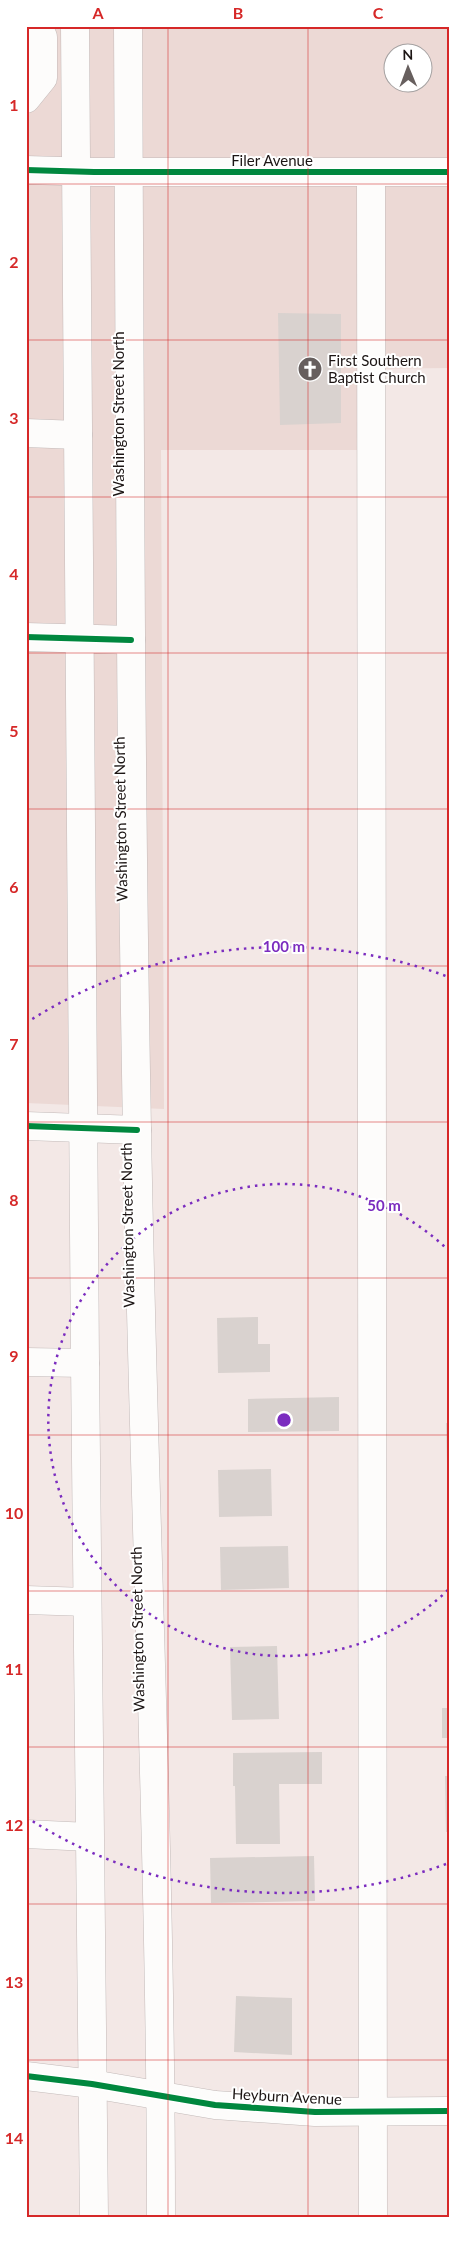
<svg xmlns="http://www.w3.org/2000/svg" width="475" height="2244" font-family="Lato,sans-serif">
  <rect width="100%" height="100%" fill="#f3e8e6"/>
  <path fill="#ecd9d5" fill-rule="evenodd" d="M 26,26 L 449,26 L 449,368 L 359,369 L 358,450 L 161,450 L 164,1109 L 26,1103 ZM 392,52 L 422,52 L 422,82 L 392,82 Z"/>
  <g fill="#d9d2cf">
    <polygon points="278,313 341,314 341,423 280,425"/>
    <polygon points="258,1317 258,1344 270,1344 270,1372 218,1373 217,1318"/>
    <polygon points="339,1397 339,1431 248,1432 248,1399"/>
    <polygon points="446,1423 449,1423 449,1464 447,1464"/>
    <polygon points="271,1469 272,1516 219,1517 218,1470"/>
    <polygon points="288,1546 289,1588 221,1590 220,1547"/>
    <polygon points="277,1646 279,1719 232,1720 230,1647"/>
    <rect x="442" y="1708" width="7" height="30"/>
    <polygon points="322,1752 322,1784 279,1784 280,1844 236,1844 235,1786 233,1786 233,1753"/>
    <polygon points="445,1776 449,1776 449,1832 446,1832"/>
    <polygon points="314,1856 315,1901 211,1903 210,1858"/>
    <polygon points="236,1996 292,1998 292,2055 234,2052"/>
  </g>
  <g fill="none" stroke-linecap="round" stroke-linejoin="round">
    <defs>
      <g id="minor">
        <polyline points="26,99 43,78 43,37 38,26"/>
        <polyline points="26,170 94,172 449,172"/>
        <polyline points="371,173 373,2218"/>
        <polyline points="26,433 78,435"/>
        <polyline points="26,637 131,640"/>
        <polyline points="26,1126 137,1130"/>
        <polyline points="26,1362 85,1363"/>
        <polyline points="26,1600 87,1602"/>
        <polyline points="26,1834 89,1837"/>
        <polyline points="26,2076 92,2084 215,2105 315,2112 449,2111"/>
      </g>
      <g id="major">
        <polyline points="75,26 85,1363 94,2218"/>
        <path d="M 128,26 C 130,393 130,761 137,1128 C 143,1491 161,1854 161,2218"/>
      </g>
    </defs>
    <use href="#minor" stroke="#c3bab9" stroke-width="29"/>
    <use href="#major" stroke="#c3bab9" stroke-width="29"/>
    <use href="#minor" stroke="#fdfcfb" stroke-width="28"/>
    <use href="#major" stroke="#fdfcfb" stroke-width="28"/>
    <defs>
      <g id="cycleway">
        <polyline points="26,170 94,172 449,172"/>
        <polyline points="26,637 131,640"/>
        <polyline points="26,1126 137,1130"/>
        <polyline points="26,2076 92,2084 215,2105 315,2112 449,2111"/>
      </g>
    </defs>
    <use href="#cycleway" stroke="#fff" stroke-width="9"/>
    <use href="#cycleway" stroke="#00873e" stroke-width="6"/>
  </g>
  <path fill="none" stroke="#d62828" stroke-width="1" stroke-opacity="0.55" d="M 168,26 L 168,2218M 308,26 L 308,2218M 26,184 L 449,184M 26,340 L 449,340M 26,497 L 449,497M 26,653 L 449,653M 26,809 L 449,809M 26,966 L 449,966M 26,1122 L 449,1122M 26,1278 L 449,1278M 26,1435 L 449,1435M 26,1591 L 449,1591M 26,1747 L 449,1747M 26,1904 L 449,1904M 26,2060 L 449,2060"/>
  <g fill="none" stroke="#7b2cbf" stroke-width="2.5" stroke-dasharray="2.5 5">
    <path d="M448 1590A236 236 0 1 1 448 1250"/>
    <path d="M446 1864A473 473 0 0 1 26 1817M26 1023A473 473 0 0 1 446 976"/>
  </g>
  <defs>
    <symbol id="church-disc" viewBox="-11 -11 22 22"><circle r="9.5" fill="#675f5e" stroke="#fff"/><path d="M-1.2-6h2.4v3.5h3.3v2.4h-3.3V6h-2.4V-.1h-3.3v-2.4h3.3Z" fill="#fff"/></symbol>
  </defs>
  <g fill-rule="evenodd">
    <use href="#church-disc" x="296" y="355" width="28" height="28"/>
  </g>
  <g text-anchor="middle" dominant-baseline="central" stroke-width="4" stroke-linejoin="round" paint-order="stroke">
    <g font-size="15" fill="#1c1514" stroke="#fff">
      <text x="272" y="160">Filer Avenue</text>
      <text transform="translate(118 414) rotate(-90)">Washington Street North</text>
      <text transform="translate(120 819) rotate(-91)">Washington Street North</text>
      <text transform="translate(127 1225) rotate(-91)">Washington Street North</text>
      <text transform="translate(137 1629) rotate(-91)">Washington Street North</text>
      <text transform="translate(287 2096) rotate(3)">Heyburn Avenue</text>
    </g>
    <g font-size="15" fill="#1c1514" stroke="#fff" text-anchor="start">
      <text x="328" y="360">First Southern<tspan x="328" dy="17">Baptist Church</tspan></text>
    </g>
  </g>
  <circle cx="284" cy="1420" r="8" fill="#7b2cbf" stroke="#fff" stroke-width="2.5"/>
  <g font-size="15" text-anchor="middle" font-weight="bold" fill="#7b2cbf" stroke="#fff" stroke-width="4" stroke-linejoin="round" paint-order="stroke">
    <text x="284" y="952">100 m</text>
    <text x="384" y="1211">50 m</text>
  </g>
  <rect width="475" height="2244" fill="none" stroke="#ffffff" stroke-width="55"/>
  <g transform="translate(408 68) rotate(359)"><circle r="24" fill="#ffffff" stroke="#a4a1a1"/>
  <path d="M0-4L9 19L0 12L-9 19Z" fill="#675f5e"/>
  <text y="-8" font-size="14" font-weight="bold" text-anchor="middle" fill="#1c1514">N</text>
  </g>
  <rect x="28" y="28" width="420" height="2188" fill="none" stroke="#d62828" stroke-width="2"/>
  <g font-size="16" text-anchor="middle" font-weight="bold" fill="#d62828">
    <text x="98" y="19">A</text>
    <text x="238" y="19">B</text>
    <text x="378" y="19">C</text>
    <text x="14" y="111">1</text>
    <text x="14" y="268">2</text>
    <text x="14" y="424">3</text>
    <text x="14" y="580">4</text>
    <text x="14" y="737">5</text>
    <text x="14" y="893">6</text>
    <text x="14" y="1050">7</text>
    <text x="14" y="1206">8</text>
    <text x="14" y="1362">9</text>
    <text x="14" y="1519">10</text>
    <text x="14" y="1675">11</text>
    <text x="14" y="1831">12</text>
    <text x="14" y="1988">13</text>
    <text x="14" y="2144">14</text>
  </g>
</svg>
